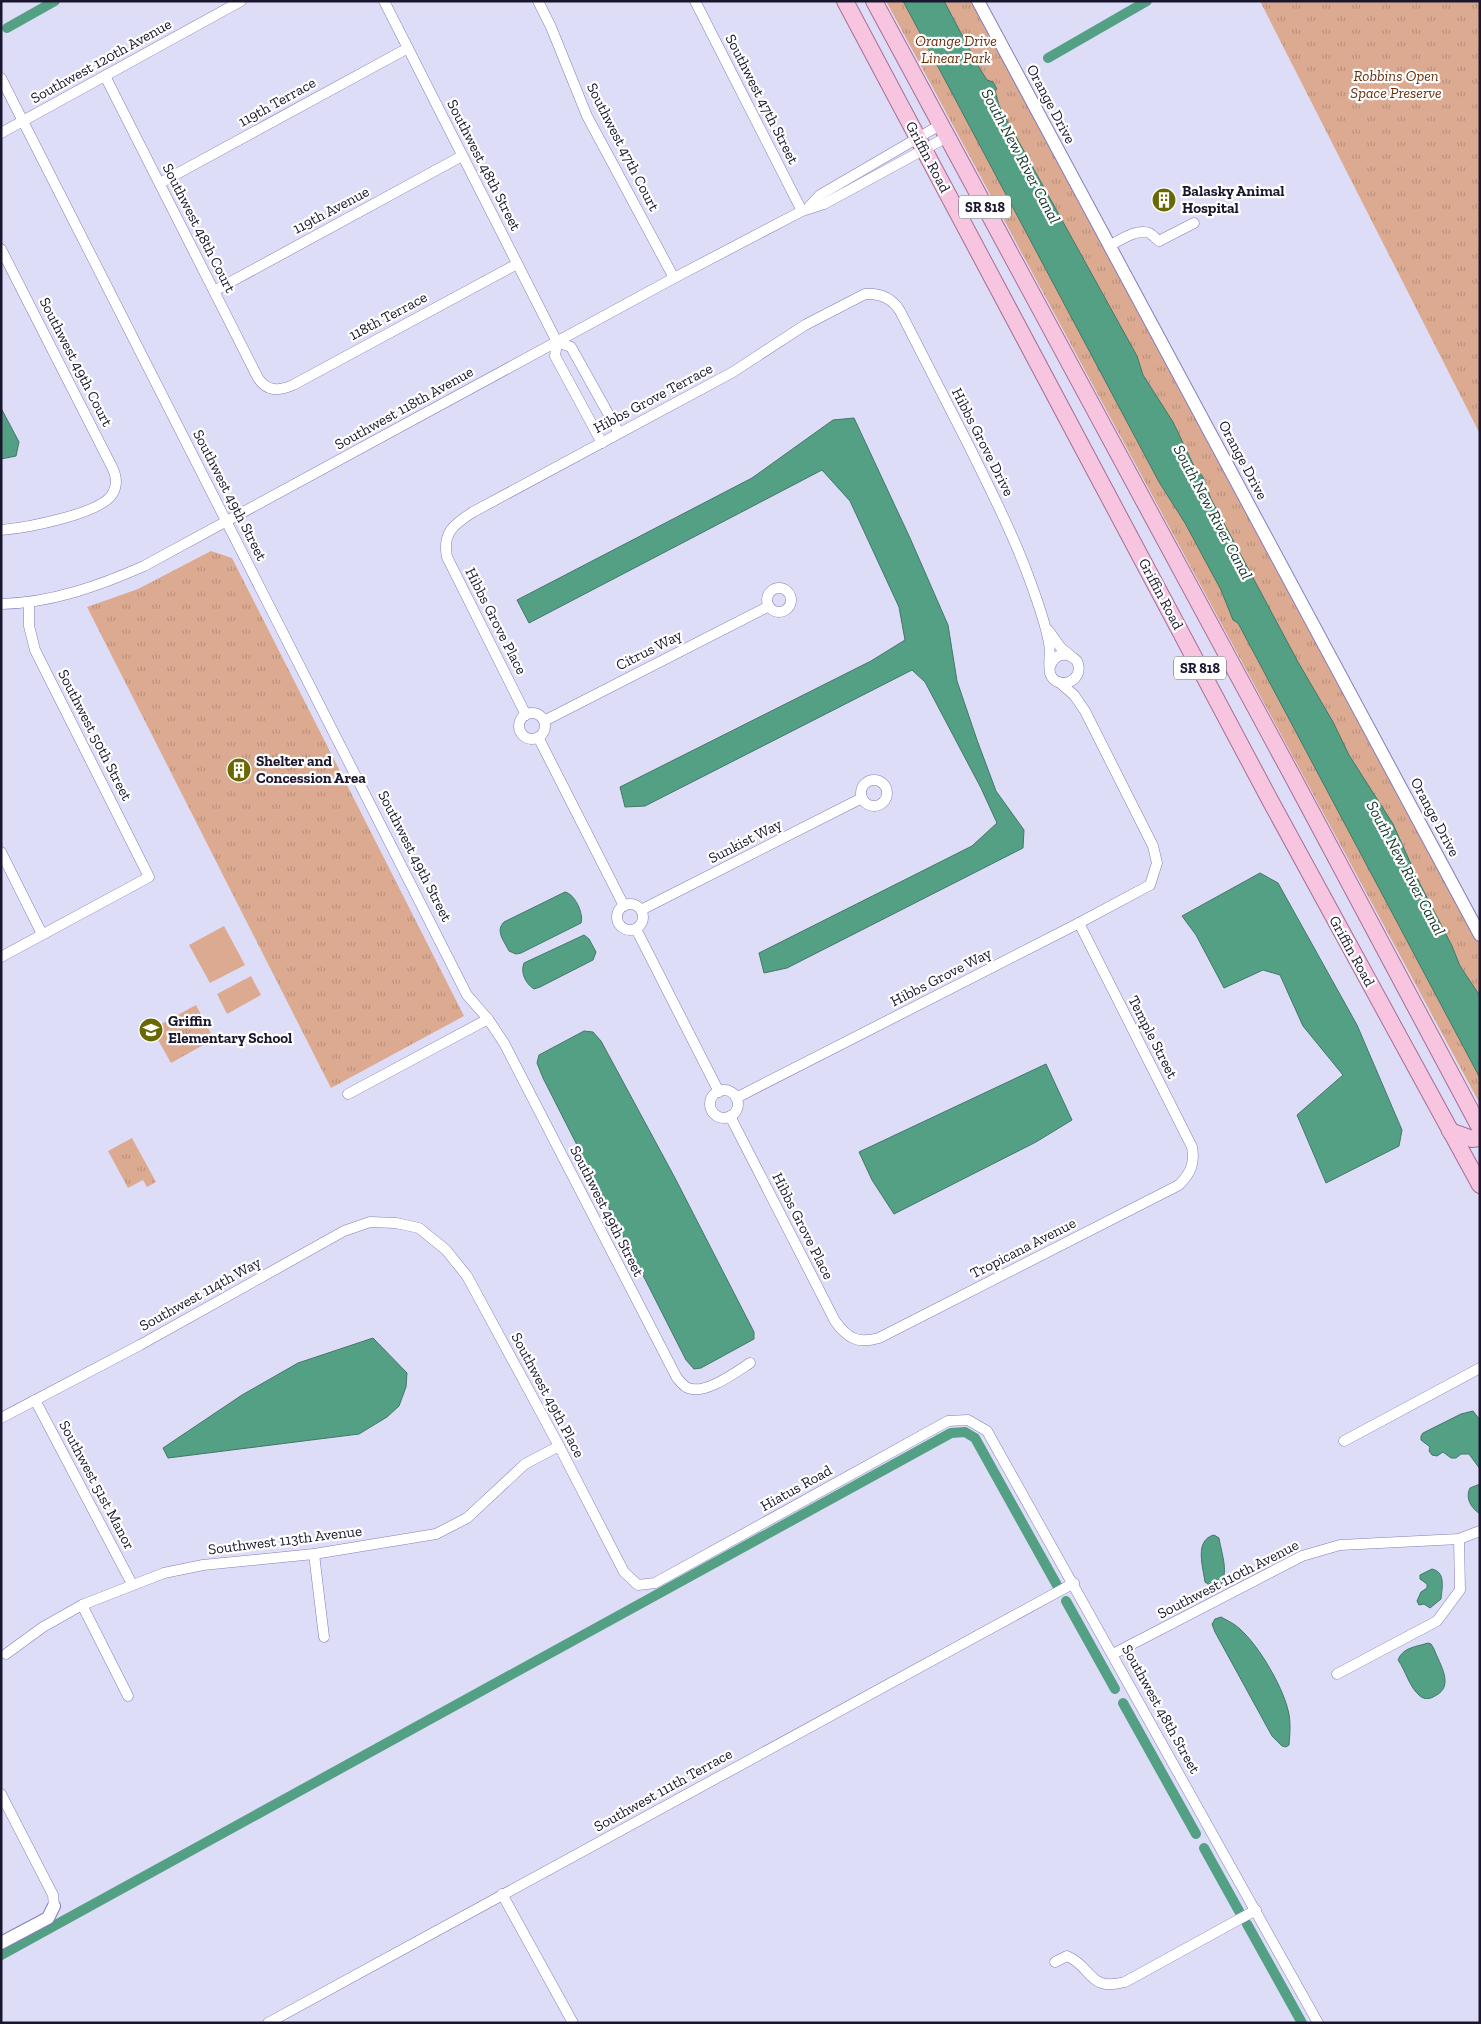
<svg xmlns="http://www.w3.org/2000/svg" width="1481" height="2024" font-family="'Zilla Slab',serif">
  <defs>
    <pattern id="park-tufts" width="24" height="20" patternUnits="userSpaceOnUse" patternTransform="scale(1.25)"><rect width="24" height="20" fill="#dcaa91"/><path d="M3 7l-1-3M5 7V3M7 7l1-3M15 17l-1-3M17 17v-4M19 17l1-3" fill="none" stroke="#bc927d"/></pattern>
  </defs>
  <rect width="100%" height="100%" fill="#deddf8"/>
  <g fill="#dcaa91">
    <polygon points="224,926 245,965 210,983 189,945"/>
    <polygon points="251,976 261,995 227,1014 217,994"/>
  </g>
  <g fill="url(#park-tufts)">
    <polygon points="886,1 973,1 1480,944 1480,1104"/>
    <polygon points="1260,1 1480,1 1480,434"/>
    <polygon points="211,551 232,558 464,1016 331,1088 87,607 138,589"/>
    <polygon points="196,1005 214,1039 171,1063 152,1029"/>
    <polygon points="132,1138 156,1182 147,1187 143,1180 128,1188 108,1151"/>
  </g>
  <g fill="#54a085" stroke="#42776b">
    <polygon points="903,1 944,1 980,69 987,80 993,82 997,89 995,90 999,106 1137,356 1143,375 1173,422 1193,464 1203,477 1211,499 1298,662 1333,722 1349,755 1393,824 1419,882 1452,946 1460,966 1480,996 1480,1078 1238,623 1233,620 1221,590 1185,523 1159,482"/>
    <polygon points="1,408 19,442 16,456 1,459"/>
    <polygon points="854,418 910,538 948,625 957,681 977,740 996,791 1024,830 1023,848 787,968 764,973 759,953 972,846 997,823 981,788 925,682 912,670 645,806 625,807 620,787 871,661 905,640 899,607 850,501 822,470 529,623 517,600 752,478 833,420"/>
    <polygon points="1260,873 1278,883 1357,1025 1402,1130 1399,1146 1326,1183 1297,1115 1343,1075 1303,1026 1280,975 1263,970 1224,988 1196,935 1182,916"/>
    <path d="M 565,892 C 575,894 584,914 581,923 L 521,953 L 516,954 L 509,951 C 504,941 495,931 504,922 Z"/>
    <path d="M 584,935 L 589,939 L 596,952 L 593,960 L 540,987 L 534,989 C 526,984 520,973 524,963 Z"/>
    <polygon points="584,1031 593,1032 601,1041 675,1178 754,1332 754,1339 701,1368 694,1369 686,1360 543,1078 537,1063 539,1055"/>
    <polygon points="1046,1064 1072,1120 1036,1142 894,1214 872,1180 859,1152"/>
    <polygon points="373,1338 407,1373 406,1387 399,1406 387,1417 359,1434 168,1458 163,1448 242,1395 298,1363"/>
    <polygon points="1473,1411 1480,1420 1480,1469 1469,1454 1461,1454 1456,1458 1451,1458 1443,1452 1437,1456 1432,1455 1429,1451 1430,1447 1421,1440 1421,1436 1423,1433 1461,1414"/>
    <path d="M 1480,1484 L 1480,1514 C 1471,1508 1465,1498 1470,1488 Z"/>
    <path d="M 1214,1535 L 1219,1538 C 1222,1556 1229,1571 1220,1587 L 1215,1589 L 1205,1582 C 1203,1567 1194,1540 1214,1535 Z"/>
    <path d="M 1432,1569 C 1446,1572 1442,1588 1441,1599 L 1430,1608 L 1424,1604 L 1419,1605 L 1417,1601 L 1421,1592 L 1427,1588 L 1427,1584 L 1420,1579 L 1420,1575 Z"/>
    <path d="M 1221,1617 C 1226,1620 1231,1622 1235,1625 C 1256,1640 1282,1685 1288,1710 C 1291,1721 1290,1733 1289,1745 L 1286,1747 L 1282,1746 L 1272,1736 L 1215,1632 L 1212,1624 L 1215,1619 Z"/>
    <path d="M 1428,1643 L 1431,1644 L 1434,1649 C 1440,1665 1455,1686 1435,1696 C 1430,1699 1425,1700 1420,1696 C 1409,1687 1406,1671 1398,1660 C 1403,1647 1416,1647 1428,1643 Z"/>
  </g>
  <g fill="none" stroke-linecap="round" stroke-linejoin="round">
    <g stroke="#54a085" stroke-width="10">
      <polyline points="7,28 55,1"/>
      <polyline points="1048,58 1147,1"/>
      <polyline points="1066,1601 1115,1689"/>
      <polyline points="1123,1703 1196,1834"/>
      <polyline points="1204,1848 1239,1911"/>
      <polyline points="1247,1924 1302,2023"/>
      <polyline points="1,1955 951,1433 965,1432 975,1438 1058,1587"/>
    </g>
    <defs>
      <g id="minor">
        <polyline points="384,1 557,342 555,356 602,443"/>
        <polyline points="538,1 551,27 587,116 674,278"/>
        <polyline points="695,1 802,211"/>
        <path d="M 105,76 L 258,378 C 267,392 279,391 293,385 L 517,264"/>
        <path d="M 1,78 L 467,995 L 488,1019 L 504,1043 L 677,1378 C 680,1381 683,1385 686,1387 C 703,1397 736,1372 750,1363"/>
        <polyline points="1,133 241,1"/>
        <polyline points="160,183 408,48"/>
        <polyline points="809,207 820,195 940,125"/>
        <path d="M 1109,246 C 1119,241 1137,228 1149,233 C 1152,234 1156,239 1159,241 L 1194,223"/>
        <path d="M 1,249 L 112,467 C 116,475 118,484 113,493 C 102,514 25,528 1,530"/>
        <polyline points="214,291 462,156"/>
        <polyline points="557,342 571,347 619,433"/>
        <circle cx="779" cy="600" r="12"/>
        <path d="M 1,604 C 51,603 99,586 144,566 L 674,278 L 802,211 L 824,204 L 947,137"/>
        <polyline points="1048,630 1061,648 1071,656"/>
        <circle cx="532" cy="726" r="13"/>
        <path d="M 526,715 L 447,557 C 442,533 454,524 473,512 L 733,372 L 805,325 L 865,294 C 880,293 892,298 900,311 C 923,356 946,401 969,446 C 989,487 1010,527 1026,570 C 1034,591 1045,621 1049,643 C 1051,652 1048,664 1050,673 C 1056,692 1086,682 1077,661 C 1067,651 1054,653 1050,667"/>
        <polyline points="544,721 769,606"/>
        <polyline points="538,737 624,906"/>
        <circle cx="874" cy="793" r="13"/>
        <polyline points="1,852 42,934"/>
        <circle cx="630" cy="917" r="13"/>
        <polyline points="641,910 862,798"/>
        <polyline points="636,929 719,1092"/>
        <polyline points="1,957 149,877 35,650 29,626 29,602"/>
        <circle cx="724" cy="1104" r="14"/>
        <polyline points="348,1094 488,1019"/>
        <polyline points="736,1098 1079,923 1150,885 1157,863 1153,846 1085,711 1074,695 1059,682"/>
        <path d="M 730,1116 L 835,1321 C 848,1339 858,1344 879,1338 L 1179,1185 C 1191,1173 1195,1163 1192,1147 L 1079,923"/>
        <polyline points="35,1400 132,1584"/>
        <polyline points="1,1418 140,1345 344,1231 370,1222 396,1223 419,1228 446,1250 467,1276 559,1446 624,1572 638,1585 655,1583 948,1421 968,1420 987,1431 1318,2023"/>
        <polyline points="1344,1441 1480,1368"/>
        <polyline points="314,1554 324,1637"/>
        <polyline points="82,1605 128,1696"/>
        <polyline points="6,1654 43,1627 82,1605 164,1573 203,1565 314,1554 436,1534 467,1518 525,1464 559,1446"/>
        <polyline points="1113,1654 1302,1556 1340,1545 1459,1539 1480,1531"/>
        <polyline points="1337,1674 1437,1621 1460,1590 1459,1539"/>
        <polyline points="1,1794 53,1895 54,1906"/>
        <polyline points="502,1894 573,2023"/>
        <path d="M 1055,1962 L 1067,1956 C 1093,1967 1088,1992 1125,1982 L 1256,1910"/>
        <polyline points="268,2023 1074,1583"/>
      </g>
      <g id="tertiary">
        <polyline points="978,1 1480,935"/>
        <polyline points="1,1943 48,1918 54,1906"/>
      </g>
      <g id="primary">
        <polyline points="845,1 1271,802 1480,1185"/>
        <polyline points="874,1 1295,781 1480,1128"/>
        <polyline points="1450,1131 1472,1139 1480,1138"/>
      </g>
    </defs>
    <use href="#minor" stroke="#847dbb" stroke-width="11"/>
    <use href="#tertiary" stroke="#847dbb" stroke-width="14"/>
    <use href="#primary" stroke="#a66f93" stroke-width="18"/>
    <use href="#minor" stroke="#fff" stroke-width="10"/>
    <use href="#tertiary" stroke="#fff" stroke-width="12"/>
    <use href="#primary" stroke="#f7c5df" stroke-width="16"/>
  </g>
  <defs>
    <symbol id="building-disc" viewBox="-11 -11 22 22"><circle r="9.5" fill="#6a6802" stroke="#fff"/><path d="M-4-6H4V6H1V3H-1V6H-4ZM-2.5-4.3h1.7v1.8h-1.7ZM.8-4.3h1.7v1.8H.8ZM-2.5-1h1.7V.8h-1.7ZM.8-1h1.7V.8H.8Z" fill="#fff"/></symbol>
    <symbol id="school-disc" viewBox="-11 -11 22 22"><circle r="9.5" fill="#6a6802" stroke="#fff"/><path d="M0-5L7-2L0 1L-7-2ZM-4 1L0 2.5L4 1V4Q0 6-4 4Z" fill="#fff"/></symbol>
  </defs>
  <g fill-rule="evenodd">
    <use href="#building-disc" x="1150" y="186" width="28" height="28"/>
    <use href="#building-disc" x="225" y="756" width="28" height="28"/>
    <use href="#school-disc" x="137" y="1016" width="28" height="28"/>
  </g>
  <g text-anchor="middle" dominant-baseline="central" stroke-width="4.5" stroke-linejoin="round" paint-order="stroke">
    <g fill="#fff" stroke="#5e5c6d" stroke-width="1">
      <rect x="959" y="195.5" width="52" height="23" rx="4"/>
      <rect x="1174" y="656.5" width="52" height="23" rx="4"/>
    </g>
    <g font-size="14" font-weight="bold" fill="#19162e">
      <text x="985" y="207">SR 818</text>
      <text x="1200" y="668">SR 818</text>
    </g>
    <g font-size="15" font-style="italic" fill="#682f0b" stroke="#fff">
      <text x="956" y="41">Orange Drive<tspan x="956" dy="17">Linear Park</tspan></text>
      <text x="1396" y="76">Robbins Open<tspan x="1396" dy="17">Space Preserve</tspan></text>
    </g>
    <g font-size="15" fill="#19162e" stroke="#fff">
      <text transform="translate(101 61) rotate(-29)">Southwest 120th Avenue</text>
      <text transform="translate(762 99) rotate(63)">Southwest 47th Street</text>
      <text transform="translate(277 102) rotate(-29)">119th Terrace</text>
      <text transform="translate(1051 104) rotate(62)">Orange Drive</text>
      <text transform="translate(623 147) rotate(63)">Southwest 47th Court</text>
      <text transform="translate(928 157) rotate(62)">Griffin Road</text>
      <text transform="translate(484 165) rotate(63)">Southwest 48th Street</text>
      <text transform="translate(331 210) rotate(-28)">119th Avenue</text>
      <text transform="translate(199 228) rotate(63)">Southwest 48th Court</text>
      <text transform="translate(388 316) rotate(-28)">118th Terrace</text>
      <text transform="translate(76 362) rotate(63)">Southwest 49th Court</text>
      <text transform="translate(653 398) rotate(-28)">Hibbs Grove Terrace</text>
      <text transform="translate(404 408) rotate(-29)">Southwest 118th Avenue</text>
      <text transform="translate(983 442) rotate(63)">Hibbs Grove Drive</text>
      <text transform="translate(1243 460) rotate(62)">Orange Drive</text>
      <text transform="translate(230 495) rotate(63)">Southwest 49th Street</text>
      <text transform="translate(1161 594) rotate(62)">Griffin Road</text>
      <text transform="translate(496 621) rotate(63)">Hibbs Grove Place</text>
      <text transform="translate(649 650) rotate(-27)">Citrus Way</text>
      <text transform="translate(95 735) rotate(63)">Southwest 50th Street</text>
      <text transform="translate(1435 817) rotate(62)">Orange Drive</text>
      <text transform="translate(745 841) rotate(-27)">Sunkist Way</text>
      <text transform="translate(415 856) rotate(63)">Southwest 49th Street</text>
      <text transform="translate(1352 951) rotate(61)">Griffin Road</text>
      <text transform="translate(941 977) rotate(-27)">Hibbs Grove Way</text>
      <text transform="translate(1153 1037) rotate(63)">Temple Street</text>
      <text transform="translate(607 1211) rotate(63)">Southwest 49th Street</text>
      <text transform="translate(803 1226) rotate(63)">Hibbs Grove Place</text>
      <text transform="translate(1023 1248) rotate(-27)">Tropicana Avenue</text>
      <text transform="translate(200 1294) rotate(-29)">Southwest 114th Way</text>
      <text transform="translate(548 1395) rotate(62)">Southwest 49th Place</text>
      <text transform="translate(97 1485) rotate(62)">Southwest 51st Manor</text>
      <text transform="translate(796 1488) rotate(-29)">Hiatus Road</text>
      <text transform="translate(285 1540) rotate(-7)">Southwest 113th Avenue</text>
      <text transform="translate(1228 1579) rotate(-27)">Southwest 110th Avenue</text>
      <text transform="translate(1161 1709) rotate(61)">Southwest 48th Street</text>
      <text transform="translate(663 1790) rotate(-29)">Southwest 111th Terrace</text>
    </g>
    <g font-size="15" font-weight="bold" fill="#19162e" stroke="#fff" text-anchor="start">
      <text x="1182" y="191">Balasky Animal<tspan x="1182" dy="17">Hospital</tspan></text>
      <text x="256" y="761">Shelter and<tspan x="256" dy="17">Concession Area</tspan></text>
      <text x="168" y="1021">Griffin<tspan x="168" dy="17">Elementary School</tspan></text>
    </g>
    <g font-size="16" font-style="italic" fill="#13362a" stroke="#fff">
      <text transform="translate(1021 156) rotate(62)">South New River Canal</text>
      <text transform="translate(1213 512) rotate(62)">South New River Canal</text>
      <text transform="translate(1406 868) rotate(62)">South New River Canal</text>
    </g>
  </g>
  <rect width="1481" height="2024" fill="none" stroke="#19162e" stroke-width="5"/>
</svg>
